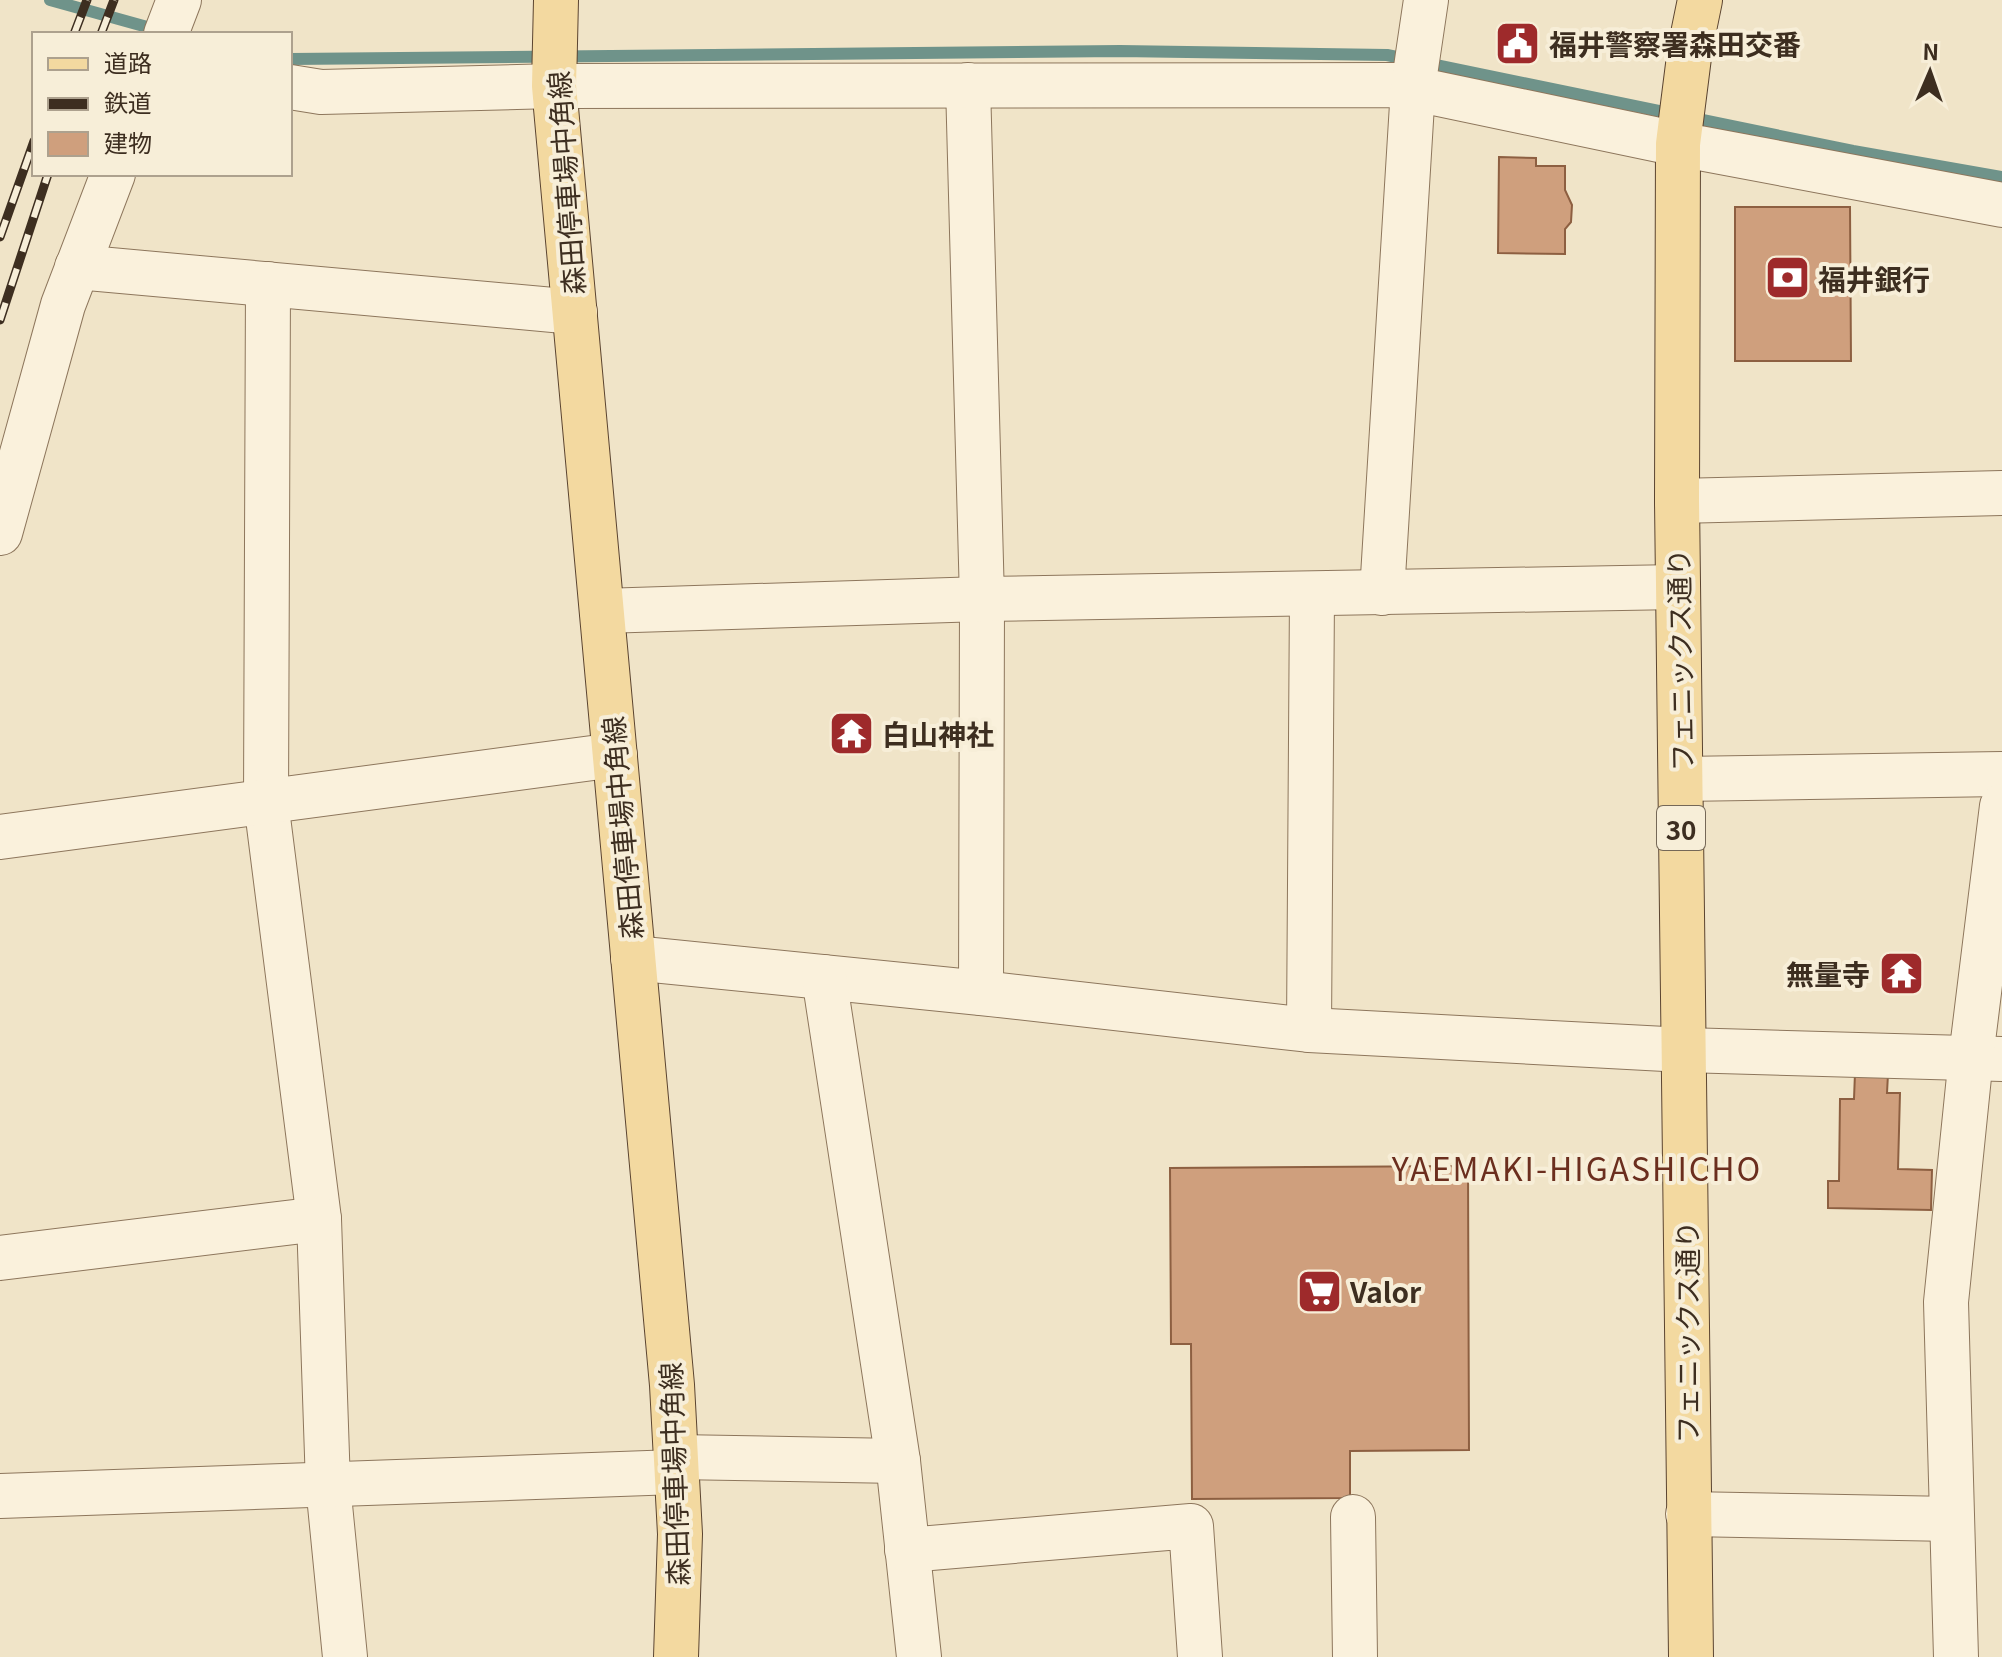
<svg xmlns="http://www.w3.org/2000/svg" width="2002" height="1657" font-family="Georgia,'Noto Sans JP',serif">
  <rect width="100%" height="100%" fill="#f0e4c8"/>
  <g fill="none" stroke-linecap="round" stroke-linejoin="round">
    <g stroke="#6f938a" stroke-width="12">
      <polyline points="50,0 158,30"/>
      <polyline points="290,59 1120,51 1387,55 1853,151 2002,177"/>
    </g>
  </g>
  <g fill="#cf9f7d" stroke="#8d5f41" stroke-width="2">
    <polygon points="1499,157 1536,158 1536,166 1565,166 1565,190 1572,205 1571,222 1565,229 1565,254 1498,253"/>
    <polygon points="1735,207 1850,207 1851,361 1735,361"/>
    <polygon points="1855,1073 1888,1074 1887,1093 1900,1093 1898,1169 1932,1170 1931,1210 1828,1208 1828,1181 1839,1181 1840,1099 1854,1099"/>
    <polygon points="1468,1166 1469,1450 1350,1451 1350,1498 1192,1499 1191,1344 1171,1344 1170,1168"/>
  </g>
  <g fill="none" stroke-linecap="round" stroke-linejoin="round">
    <defs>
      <g id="minor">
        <polyline points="166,34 179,0"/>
        <polyline points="968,85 982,599 981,993"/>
        <polyline points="290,87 321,92 554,86 1396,85 1678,144 2002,205"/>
        <polyline points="77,267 575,312"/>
        <polyline points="268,284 266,802 319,1219 328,1485 345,1657"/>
        <polyline points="1677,501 2002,493"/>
        <polyline points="0,533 63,305 113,174"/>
        <polyline points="1382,593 1413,88 1426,0"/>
        <polyline points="602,611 982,599 1678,587"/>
        <polyline points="1681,779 2002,774"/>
        <polyline points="0,837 615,755"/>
        <polyline points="633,958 981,993 1309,1030 1684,1050 2002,1059"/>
        <polyline points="824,977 898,1461 919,1657"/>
        <polyline points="1309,1030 1312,594"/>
        <polyline points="0,1258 319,1219"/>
        <polyline points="676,1457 898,1461"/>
        <polyline points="0,1496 676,1472"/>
        <polyline points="1688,1514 1952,1519"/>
        <polyline points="1353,1517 1355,1657"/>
        <polyline points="907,1550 1191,1526 1200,1657"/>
        <polyline points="1956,1657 1946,1302 1971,1057 2002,806"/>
      </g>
      <g id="major">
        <polyline points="556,0 554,86 672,1385 680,1534 676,1657"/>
        <polyline points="1691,1657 1677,501 1678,144 1690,49 1700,0"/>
      </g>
    </defs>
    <use href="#minor" stroke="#8d765c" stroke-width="46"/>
    <use href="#major" stroke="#5b4430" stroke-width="46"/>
    <use href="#minor" stroke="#faf1dc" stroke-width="44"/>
    <use href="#major" stroke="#f3d9a0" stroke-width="44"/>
    <defs>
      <g id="rail">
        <polyline points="74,34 87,0"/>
        <polyline points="101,34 114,0"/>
        <polyline points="0,237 34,141"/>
        <polyline points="0,320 48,174"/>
      </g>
    </defs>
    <use href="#rail" stroke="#3d2e20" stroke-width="9"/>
    <use href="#rail" stroke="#f7eed8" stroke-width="6" stroke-dasharray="18" stroke-linecap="butt"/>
  </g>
  <defs>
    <symbol id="civic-square" viewBox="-11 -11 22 22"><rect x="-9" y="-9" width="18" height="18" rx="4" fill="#9e2a2b" stroke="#f7eed8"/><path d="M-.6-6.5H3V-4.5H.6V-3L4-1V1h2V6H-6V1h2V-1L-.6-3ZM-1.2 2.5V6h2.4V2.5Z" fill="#fff"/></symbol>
    <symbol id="bank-square" viewBox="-11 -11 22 22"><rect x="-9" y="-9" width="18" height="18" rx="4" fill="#9e2a2b" stroke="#f7eed8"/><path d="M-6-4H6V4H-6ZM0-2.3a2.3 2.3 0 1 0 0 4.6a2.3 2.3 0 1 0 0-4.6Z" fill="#fff"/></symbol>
    <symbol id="temple-square" viewBox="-11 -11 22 22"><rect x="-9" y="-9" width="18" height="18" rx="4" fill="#9e2a2b" stroke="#f7eed8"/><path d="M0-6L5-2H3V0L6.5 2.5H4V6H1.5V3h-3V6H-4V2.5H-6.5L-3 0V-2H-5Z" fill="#fff"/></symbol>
    <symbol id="supermarket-square" viewBox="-11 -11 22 22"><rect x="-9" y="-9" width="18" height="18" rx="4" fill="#9e2a2b" stroke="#f7eed8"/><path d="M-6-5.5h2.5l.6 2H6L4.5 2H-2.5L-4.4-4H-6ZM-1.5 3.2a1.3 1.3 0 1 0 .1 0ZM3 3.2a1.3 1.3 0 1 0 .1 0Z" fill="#fff"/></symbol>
  </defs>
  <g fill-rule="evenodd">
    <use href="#civic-square" x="1492" y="18" width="51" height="51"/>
    <use href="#bank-square" x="1762" y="252" width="51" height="51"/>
    <use href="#temple-square" x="826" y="708" width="51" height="51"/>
    <use href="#temple-square" x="1876" y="948" width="51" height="51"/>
    <use href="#supermarket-square" x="1294" y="1266" width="51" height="51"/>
  </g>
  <g text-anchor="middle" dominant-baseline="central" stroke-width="8" stroke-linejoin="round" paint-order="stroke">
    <rect fill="#f7eed8" stroke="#756857" stroke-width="2" x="1657" y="806" width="48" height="44" rx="6"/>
    <g font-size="26" font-weight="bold" fill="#3d2e20">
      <text x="1681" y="828">30</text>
    </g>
    <g font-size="28" font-weight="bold" fill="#3d2e20" stroke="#f7eed8" text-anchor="start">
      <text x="1549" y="43">福井警察署森田交番</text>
      <text x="1818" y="278">福井銀行</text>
      <text x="882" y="733">白山神社</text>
      <text x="1870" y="973" text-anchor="end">無量寺</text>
      <text x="1350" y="1291">Valor</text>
    </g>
    <g font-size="28" fill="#3d2e20" stroke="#f7eed8">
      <text transform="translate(565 183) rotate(-94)">森田停車場中角線</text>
      <text transform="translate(1679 660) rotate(-91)">フェニックス通り</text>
      <text transform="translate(621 828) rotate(-95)">森田停車場中角線</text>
      <text transform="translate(1686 1332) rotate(-90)">フェニックス通り</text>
      <text transform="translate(673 1474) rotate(-92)">森田停車場中角線</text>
    </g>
    <g font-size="32" letter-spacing="2" fill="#6b2e1e" stroke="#f7eed8">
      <text x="1577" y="1167">YAEMAKI-HIGASHICHO</text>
    </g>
  </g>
  <rect x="32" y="32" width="260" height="144" fill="#f7eed8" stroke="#ada18e" stroke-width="2"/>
  <rect x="48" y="58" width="40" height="12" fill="#f3d9a0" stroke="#ada18e" stroke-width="2"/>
  <text x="104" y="72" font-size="24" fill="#3d2e20">道路</text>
  <rect x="48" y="98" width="40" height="12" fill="#3d2e20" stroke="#ada18e" stroke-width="2"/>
  <text x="104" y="112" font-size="24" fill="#3d2e20">鉄道</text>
  <rect x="48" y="132" width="40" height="24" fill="#cf9f7d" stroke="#ada18e" stroke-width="2"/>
  <text x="104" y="152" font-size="24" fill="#3d2e20">建物</text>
  <g transform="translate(1930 72) rotate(2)" stroke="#f7eed8" stroke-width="6" paint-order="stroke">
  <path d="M0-6L14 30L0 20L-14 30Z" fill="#3d2e20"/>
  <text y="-12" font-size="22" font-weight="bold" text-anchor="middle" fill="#3d2e20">N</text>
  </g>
</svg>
